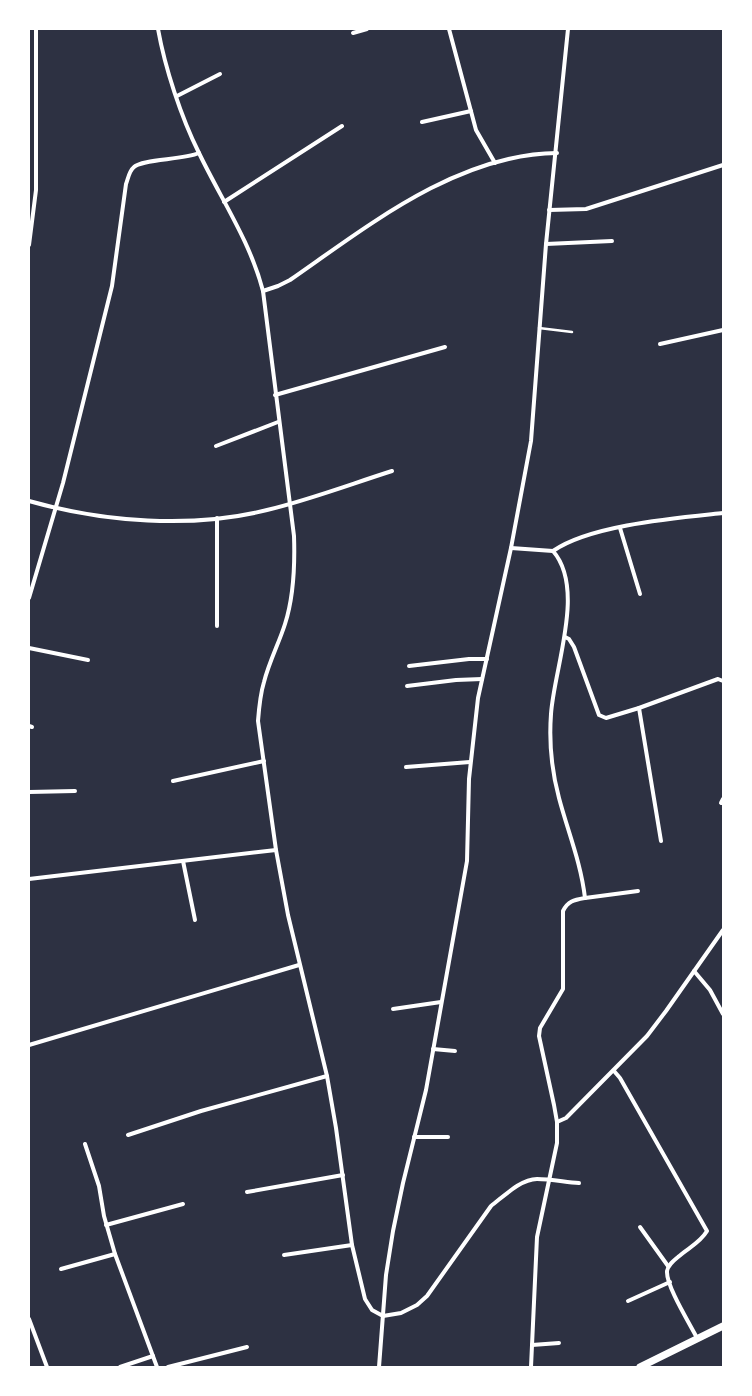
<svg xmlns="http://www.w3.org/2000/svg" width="752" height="1396" font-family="'Sofia Sans Condensed',sans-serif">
  <rect width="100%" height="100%" fill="#2d3142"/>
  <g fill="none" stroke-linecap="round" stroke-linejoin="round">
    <polyline stroke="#fff" stroke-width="2.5" points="539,328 572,332"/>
    <g stroke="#fff" stroke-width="4">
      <path d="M 158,29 C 165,68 181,117 199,153 C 221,199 250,241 263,291 L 294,536 C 295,565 294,596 285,624 C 279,643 269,662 264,682 C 260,695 259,708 258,721 L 276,850 L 288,915 L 327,1076 L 336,1128 L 352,1245 L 365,1299 L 372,1310 L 383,1316 L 401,1313 L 417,1305 L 427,1296 L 491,1206 C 504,1196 521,1179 537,1179 C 551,1179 565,1182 579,1183"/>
      <polyline points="449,29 476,130 495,163"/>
      <polyline points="353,33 367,29"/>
      <polyline points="177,96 220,74"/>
      <polyline points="422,122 471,111"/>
      <polyline points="224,202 342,126"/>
      <polyline points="549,210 586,209 723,165"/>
      <polyline points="546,244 612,241"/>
      <polyline points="29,245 36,190 36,29"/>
      <path d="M 263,291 L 278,286 L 290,280 C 368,226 457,154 557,153"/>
      <polyline points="660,344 723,330"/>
      <polyline points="275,395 445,347"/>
      <polyline points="216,446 278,422"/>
      <path d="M 29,501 C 103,522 192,529 267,510 C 309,500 351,484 392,471"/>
      <polyline points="620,528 640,594"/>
      <path d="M 511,548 L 553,551 C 586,589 554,668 551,714 C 549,741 552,772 559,798 C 568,832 581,863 585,898 C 574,900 568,901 563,911 L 563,989 L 540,1028 L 539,1036 L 554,1105 L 557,1122 L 557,1143 L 537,1237 L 531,1367"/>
      <path d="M 553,551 C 590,525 676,518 723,513"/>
      <path d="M 29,598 L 63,483 L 112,286 L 126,184 C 128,179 129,171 134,167 C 142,159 183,160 199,153"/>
      <polyline points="217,626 217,518"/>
      <polyline points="565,637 569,639 574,647 599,715 606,718 639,708 718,679 723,681"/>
      <polyline points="29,648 88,660"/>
      <polyline points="409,666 469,659 487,659"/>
      <polyline points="407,686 456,680 482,679"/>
      <polyline points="639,708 661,841"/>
      <polyline points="29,726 32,727"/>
      <polyline points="406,767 470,762"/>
      <polyline points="173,781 264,761"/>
      <polyline points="29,792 75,791"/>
      <polyline points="721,803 723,799"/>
      <polyline points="183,861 195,920"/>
      <polyline points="29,879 276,850"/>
      <polyline points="585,898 638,891"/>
      <polyline points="694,971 710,990 723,1014"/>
      <polyline points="393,1009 441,1002"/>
      <polyline points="29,1045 299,965"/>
      <polyline points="433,1049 455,1051"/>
      <path d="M 614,1071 L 620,1078 L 707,1231 C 700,1243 688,1248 678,1257 C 673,1261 668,1265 667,1271 C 666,1286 690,1324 697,1338"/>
      <polyline points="557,1122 566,1118 647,1036 666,1011 723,930"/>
      <polyline points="128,1135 201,1111 327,1076"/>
      <polyline points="414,1137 448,1137"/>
      <polyline points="85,1144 99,1186 104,1216 115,1254 157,1367"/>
      <polyline points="247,1192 343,1175"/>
      <polyline points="106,1225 183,1204"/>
      <polyline points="640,1227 668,1266"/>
      <polyline points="284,1255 352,1245"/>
      <polyline points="61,1269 115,1254"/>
      <polyline points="628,1301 670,1282"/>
      <polyline points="29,1319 47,1367"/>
      <polyline points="532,1345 559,1343"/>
      <polyline points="120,1367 153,1356"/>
      <polyline points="168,1367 247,1347"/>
      <polyline points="379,1367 386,1275 393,1231 403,1183 426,1090 467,861 469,779 478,698 511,548 531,441 546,244 568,29"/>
    </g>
    <polyline stroke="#fff" stroke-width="7" points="640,1367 723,1326"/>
  </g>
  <rect width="752" height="1396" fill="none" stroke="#ffffff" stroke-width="60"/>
</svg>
